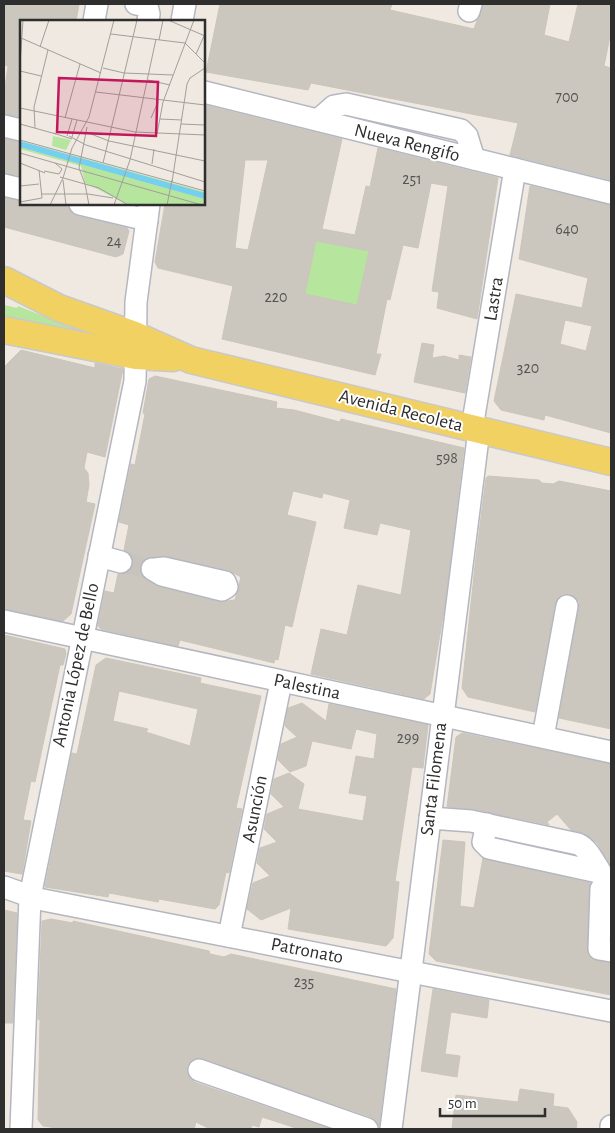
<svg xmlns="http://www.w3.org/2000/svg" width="615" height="1133" font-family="'Alegreya Sans',sans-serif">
  <rect width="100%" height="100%" fill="#efe9e1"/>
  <g fill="#b6e59e">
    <polygon points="316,241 369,251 357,305 305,294"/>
    <polygon points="4,305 17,308 18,306 68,326 119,340 4,319"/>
  </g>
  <g fill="#cbc7bf" stroke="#cbc5ba" fill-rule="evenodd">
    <polygon points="4,4 79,4 76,21 21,21 21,117 4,114 4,94 8,66 4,65"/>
    <polygon points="220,4 392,4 390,10 474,29 483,4 550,4 544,35 569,42 578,4 611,4 611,31 604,66 611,68 611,180 510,155 518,123 311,83 308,90 206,72"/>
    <path d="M 204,105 L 342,139 L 322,229 L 355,235 L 366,186 L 370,187 L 378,148 L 498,178 L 477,319 L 437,308 L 439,292 L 432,291 L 448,186 L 431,183 L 418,248 L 403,245 L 390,300 L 387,299 L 376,354 L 381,354 L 375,375 L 222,339 L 233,286 L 158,268 L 155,262 L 165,204 L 204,204 ZM 245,160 L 268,160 L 248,250 L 235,248 ZM 316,241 L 369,251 L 357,305 L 305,294 Z"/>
    <polygon points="4,139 21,142 21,176 4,173"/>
    <path d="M 530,186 L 611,205 L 611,433 L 545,415 L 544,420 L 501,410 L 494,401 L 516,294 L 582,308 L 588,278 L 519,259 ZM 565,320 L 592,326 L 586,351 L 560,344 Z"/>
    <polygon points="4,198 21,201 21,204 53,204 68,207 77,216 127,228 129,231 123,254 116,257 4,227"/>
    <polygon points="422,343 434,345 432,358 444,356 459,360 459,355 471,357 465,393 414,382"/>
    <polygon points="21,350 95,368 95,363 123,369 105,457 87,452 84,468 88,473 89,485 86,502 95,504 71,614 63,621 4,609 4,367"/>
    <path d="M 155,376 L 277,402 L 276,408 L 294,410 L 340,422 L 341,419 L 464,448 L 445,604 L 430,694 L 424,699 L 311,674 L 321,629 L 347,635 L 358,585 L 401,595 L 411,530 L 380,523 L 377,535 L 344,528 L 350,500 L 323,493 L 322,498 L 293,491 L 287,515 L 316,522 L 292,627 L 285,625 L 278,660 L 275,659 L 274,663 L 180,640 L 178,646 L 101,629 L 98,626 L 105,591 L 114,593 L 118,574 L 129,571 L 133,565 L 130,554 L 124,550 L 129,525 L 119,522 L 131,464 L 135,465 L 145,414 L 143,413 L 149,379 ZM 166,556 L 228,570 L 241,577 L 235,600 L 219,602 L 159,587 L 141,575 L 140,568 L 146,558 Z"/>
    <polygon points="488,476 539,480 542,483 553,484 559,481 611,491 611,729 559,718 579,608 579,601 570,594 562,594 555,604 535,712 468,697 462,688 476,557 486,478"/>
    <polygon points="4,635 65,649 66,654 63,665 60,665 35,782 31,781 23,820 31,821 22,874 4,871"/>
    <path d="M 106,658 L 201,678 L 200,683 L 261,696 L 236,808 L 242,809 L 229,873 L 226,872 L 219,905 L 215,909 L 159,899 L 158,902 L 109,893 L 108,897 L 45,887 L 72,753 L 77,754 L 96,665 ZM 119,691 L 198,709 L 190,746 L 146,732 L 148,729 L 113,721 Z"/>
    <polygon points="302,703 326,721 329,704 428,725 423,768 412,767 395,881 399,882 393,938 386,946 288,929 291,908 261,920 247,909 253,883 270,876 257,863 260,848 277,842 264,829 267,814 284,807 271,794 274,779 289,773 304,784 298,809 363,821 367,796 349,793 356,756 374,759 377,734 356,729 351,749 312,741 306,766 290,772 278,760 281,744 297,737 285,726 288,708"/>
    <polygon points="462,733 611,764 611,866 597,843 584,833 571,830 557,814 547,822 549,825 474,809 447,807 456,737"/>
    <polygon points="443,840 465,842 460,906 474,908 483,858 590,883 587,949 592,959 611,963 611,995 436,961 429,954"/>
    <polygon points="4,910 17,913 13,1023 4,1023"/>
    <polygon points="51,919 73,923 73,921 209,951 210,954 224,957 231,954 396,989 379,1126 371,1117 197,1058 191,1061 187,1066 187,1073 194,1082 330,1129 299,1129 262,1117 259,1127 252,1125 251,1129 210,1129 196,1122 194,1129 65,1129 43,1126 38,1120 40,1020 38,1019 42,921"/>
    <polygon points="433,989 489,1000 487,1018 451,1012 445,1054 460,1056 457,1077 421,1071"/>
    <polygon points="520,1089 554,1094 553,1106 568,1108 577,1122 576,1129 452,1129 456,1095 518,1102"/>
  </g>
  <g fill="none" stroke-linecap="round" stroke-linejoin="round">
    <polyline stroke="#c8c4bd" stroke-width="21" stroke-dasharray="21 11" stroke-linecap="butt" points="121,562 152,569"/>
    <defs>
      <g id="minor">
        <polyline points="136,4 147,6 149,14 148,21"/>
        <polyline points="469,11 471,4"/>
        <polyline points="94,21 97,4"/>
        <polyline points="182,21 185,4"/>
        <polyline points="204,92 611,193"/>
        <polyline points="318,120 334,106 346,104 461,130 467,136 474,159"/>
        <polyline points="4,126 21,130"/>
        <polyline points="4,185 21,189"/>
        <polyline points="80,204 147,220"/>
        <polyline points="472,428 515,169"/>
        <polyline points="99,556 121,562"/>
        <polyline points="152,569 162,575 222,590 227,587 225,582 164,568 155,569"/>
        <polyline points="4,621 611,752"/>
        <polyline points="543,737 567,606"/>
        <path d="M 430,818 L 471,821 L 578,844 C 591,849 600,876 611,887"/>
        <polyline points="487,824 483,842 489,848 598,872"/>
        <polyline points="606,882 601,889 599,949 611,951"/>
        <polyline points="4,887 38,899 611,1011"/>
        <polyline points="229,936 281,682"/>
        <polyline points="199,1070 367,1129"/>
        <polyline points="21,1129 30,897 135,381 136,302 149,204"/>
        <polyline points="391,1129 479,430"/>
        <polyline points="611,1129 611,1126"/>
      </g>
      <g id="major">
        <polyline points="4,280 59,308 135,335 191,360 611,462"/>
        <polyline points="4,330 136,356 173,358"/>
      </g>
    </defs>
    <use href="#minor" stroke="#b4b7c1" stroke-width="24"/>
    <use href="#major" stroke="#c9c9c9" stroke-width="29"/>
    <use href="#minor" stroke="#fff" stroke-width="21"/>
    <use href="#major" stroke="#f2d163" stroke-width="26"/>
  </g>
  <g text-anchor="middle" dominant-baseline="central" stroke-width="4" stroke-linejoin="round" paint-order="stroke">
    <g font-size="16" fill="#555452">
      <text x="567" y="97">700</text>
      <text x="412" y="179">251</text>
      <text x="567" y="229">640</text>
      <text x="114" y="241">24</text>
      <text x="276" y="297">220</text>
      <text x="528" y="368">320</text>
      <text x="447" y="458">598</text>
      <text x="408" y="738">299</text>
      <text x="304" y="982">235</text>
    </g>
    <g font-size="19" fill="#2e2e2e" stroke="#fff">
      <text transform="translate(407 143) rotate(14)">Nueva Rengifo</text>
      <text transform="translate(494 299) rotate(-81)">Lastra</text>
      <text transform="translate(401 411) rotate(14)">Avenida Recoleta</text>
      <text transform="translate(76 665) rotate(-78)">Antonia López de Bello</text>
      <text transform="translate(307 687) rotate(12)">Palestina</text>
      <text transform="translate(434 779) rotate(-83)">Santa Filomena</text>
      <text transform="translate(255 809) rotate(-79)">Asunción</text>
      <text transform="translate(307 951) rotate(11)">Patronato</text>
    </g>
  </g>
  <g transform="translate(20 20)">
    <rect width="185" height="185" fill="#efe9e1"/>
    <path d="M 33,116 L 51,120 L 46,130 L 32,126 ZM 0,121 L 185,172 L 185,185 L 109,185 L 65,163 L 61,146 L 0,129 Z" fill="#b6e59e"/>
    <path d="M 0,121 L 185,173 L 185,179 L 0,127 Z" fill="#75cff0"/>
    <path fill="none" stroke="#a29e99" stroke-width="1" d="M 148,0 L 185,16M 91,14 L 165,23 L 185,43M 1,18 L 81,53M 139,20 L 143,0M 20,27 L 29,0M 176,34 L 184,16M 0,44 L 3,0M 83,48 L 104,53 L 153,55M 0,51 L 21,56M 128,60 L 150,65M 76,72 L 185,85M 0,88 L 115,112 L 185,115M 45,98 L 60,44M 131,98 L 138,82M 140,99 L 162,100M 0,104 L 36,114M 161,104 L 185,105M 15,108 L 14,87 L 28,30M 66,112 L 89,121 L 185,141M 33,113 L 52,119M 137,114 L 143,82 L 174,0M 47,116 L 52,99M 49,116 L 66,125 L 185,162M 52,117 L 57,100M 0,120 L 185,171M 0,133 L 182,185M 0,143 L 25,153M 83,143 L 117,0M 132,144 L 134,129M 24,151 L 39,154 L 42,149 L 35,143M 40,157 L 79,168 L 108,185M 43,158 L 52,128 L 69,97 L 94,0M 43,160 L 46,185M 152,162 L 167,64 L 170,58 L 185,48M 65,164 L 69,185M 65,164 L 59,148 L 67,107M 0,166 L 19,164M 21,174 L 68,174 L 93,178M 0,182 L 22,178 L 19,150M 30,185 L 43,158M 94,185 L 110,140 L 136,19M 147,185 L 152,160"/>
    <path fill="#c2185b" fill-opacity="0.15" stroke="#c2185b" stroke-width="2.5" d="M 39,58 L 138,62 L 136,116 L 37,112 Z"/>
    <rect width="185" height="185" fill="none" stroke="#2e2e2e" stroke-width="2.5"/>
  </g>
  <rect width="615" height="1133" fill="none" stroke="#2e2e2e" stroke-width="10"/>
  <path d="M440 1108v8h105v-8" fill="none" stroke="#2e2e2e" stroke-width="2.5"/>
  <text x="448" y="1108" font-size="15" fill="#2e2e2e" stroke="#ffffff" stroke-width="4" paint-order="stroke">50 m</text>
</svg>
